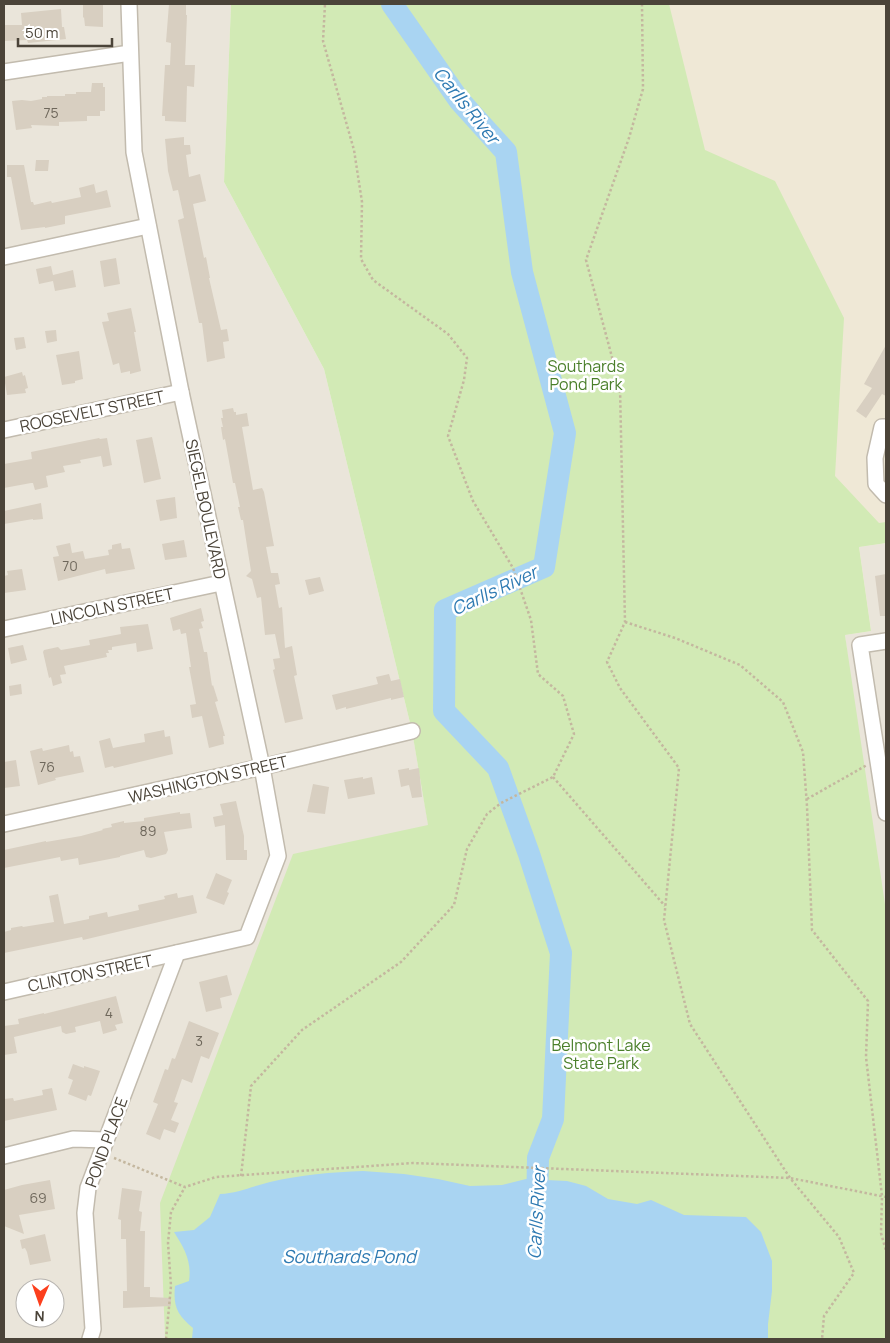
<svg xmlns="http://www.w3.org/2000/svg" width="890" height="1343" font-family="Manrope,sans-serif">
  <rect width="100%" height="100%" fill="#f6f3ec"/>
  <g fill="#eae5da" fill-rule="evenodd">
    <path d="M 4,4 L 231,4 L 224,182 L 324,369 L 412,731 L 433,852 L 162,1199 L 165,1339 L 4,1339 ZM 25,1288 L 55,1288 L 55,1318 L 25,1318 Z"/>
    <polygon points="886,543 886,967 845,635 871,631 859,547"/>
  </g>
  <polygon fill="#efe8d6" points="652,4 886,4 886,543 859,547 871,631 731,652"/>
  <polygon fill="#d2eab5" points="231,4 669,4 705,150 775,181 844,318 835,476 879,523 886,522 886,543 859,547 871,631 845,635 886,911 886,1339 165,1339 160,1203 293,854 428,825 412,731 324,369 224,182"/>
  <path fill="#a9d4f2" d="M 363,1171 L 404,1174 L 438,1179 L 470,1186 L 502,1185 L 526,1179 L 567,1181 L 586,1186 L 608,1199 L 637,1204 L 651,1200 L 684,1215 L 746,1217 L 761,1232 L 772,1261 L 772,1291 L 768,1324 L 768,1339 L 192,1339 L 193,1328 C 177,1315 173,1306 175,1286 L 189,1281 C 192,1261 184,1248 174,1232 L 194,1230 L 210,1217 L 220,1194 C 238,1193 253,1186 270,1182 C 300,1175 332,1172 363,1171 Z"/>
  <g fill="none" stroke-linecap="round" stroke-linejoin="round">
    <polyline stroke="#a9d4f2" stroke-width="22" points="392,4 459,100 506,152 522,272 565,433 544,567 445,610 444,711 498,768 529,854 561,953 553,1119 538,1158 537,1211"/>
  </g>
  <g fill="#d8cfc1">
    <polygon points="83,4 103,4 103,27 85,26 84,17 83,18"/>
    <polygon points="169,4 186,4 186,15 187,15 185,65 195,65 194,87 187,86 186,122 165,121 165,116 162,116 165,65 170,65 171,43 166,42"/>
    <polygon points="61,9 62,27 64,27 66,39 28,43 27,40 4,41 4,25 22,25 21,13"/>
    <polygon points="92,83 103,83 103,87 105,87 105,111 100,111 100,116 87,116 87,121 59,122 59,126 31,125 32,128 16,130 12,101 22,100 31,101 42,99 42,97 47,97 47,96 65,96 65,94 76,94 76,92 91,92"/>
    <polygon points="184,137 184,145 190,145 191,154 186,155 189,177 200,174 206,201 193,204 204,258 206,257 210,278 209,278 221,330 227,329 229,341 223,342 225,358 207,362 202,323 199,323 178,220 184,218 178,190 173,191 168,171 165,139"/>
    <polygon points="36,160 49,160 48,171 35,171"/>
    <polygon points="7,165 24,165 31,202 33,202 34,205 51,201 52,203 81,197 79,188 94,184 96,193 107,190 111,207 65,216 65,224 45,228 45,227 21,230 11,177 7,177"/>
    <polygon points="116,258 120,284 104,287 100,261"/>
    <polygon points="51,266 53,275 73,270 76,287 55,291 53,281 39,284 36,269"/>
    <polygon points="131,308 136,332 134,332 141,371 130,374 130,371 121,373 119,363 113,365 102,322 109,321 107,313"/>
    <polygon points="56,330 57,341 47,343 45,331"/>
    <polygon points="24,337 26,348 16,350 14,338"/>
    <polygon points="886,345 886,396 882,394 866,418 856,411 872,388 864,384"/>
    <polygon points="79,351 83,379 75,381 75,383 62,385 56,355"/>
    <polygon points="22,372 23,376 25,375 28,388 25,389 26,393 7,395 4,377"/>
    <polygon points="233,408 234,412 236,412 236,415 247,413 249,426 242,427 253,490 262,488 264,492 274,546 266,547 271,573 278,573 280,584 275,585 279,608 282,607 285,648 292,646 297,675 294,676 303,719 285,723 273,670 275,669 273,659 280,658 275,634 265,635 261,597 257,598 252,579 246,576 251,571 247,546 243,520 241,520 238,507 240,507 235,483 233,483 225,439 223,440 221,427 223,427 221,418 223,418 222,410"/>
    <polygon points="152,437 161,479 144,483 136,440"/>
    <polygon points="99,438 100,439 107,438 112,465 103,467 101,456 80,460 81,463 63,466 65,472 46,476 48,487 35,490 33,483 31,483 4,488 4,464 32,459 31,452"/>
    <polygon points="175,497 177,518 160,521 156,500"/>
    <polygon points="41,503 43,519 33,520 33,519 4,524 4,511"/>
    <polygon points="184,540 187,557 165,560 162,544"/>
    <polygon points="70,543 72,553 83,551 85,559 109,555 108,550 112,549 112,545 121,543 122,549 130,548 135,569 106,574 105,569 58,581 53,557 59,556 56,546"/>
    <polygon points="22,569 26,590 4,593 4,576 8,575 7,571"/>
    <polygon points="886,574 886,616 880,616 875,576"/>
    <polygon points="320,577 324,591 309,595 305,580"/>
    <polygon points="201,608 204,621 201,622 203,628 199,629 204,652 207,652 212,686 213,685 218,701 215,702 225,736 223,736 224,744 209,748 202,716 192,718 190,705 196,704 189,667 191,667 186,633 181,634 180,629 173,631 170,618"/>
    <polygon points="148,624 153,649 137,652 136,643 112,647 112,650 108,650 109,653 106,653 107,657 64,666 66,674 60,675 62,683 53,686 51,677 49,678 43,652 44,650 58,647 61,650 90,645 89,640 121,634 120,627"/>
    <polygon points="23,645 27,660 11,664 8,648"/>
    <polygon points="389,674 391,681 400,679 404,697 391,700 391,698 346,709 346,707 336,710 332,695 378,684 376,677"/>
    <polygon points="21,684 22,694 10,696 9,686"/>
    <polygon points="164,730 165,737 170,736 173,754 114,768 113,766 105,768 99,741 110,738 113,748 128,745 145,742 144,734"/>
    <polygon points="69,745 70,752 73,751 74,757 80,756 84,772 55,778 56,780 38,785 30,751 42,748 43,751"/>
    <polygon points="16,760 20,786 4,788 4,762"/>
    <polygon points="409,768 409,770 419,768 422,797 412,798 409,785 401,787 398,770"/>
    <polygon points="363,777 363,779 372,777 375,794 348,799 344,780"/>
    <polygon points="313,784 329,787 325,814 307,812"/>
    <polygon points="236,801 244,836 244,850 247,850 247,860 226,860 225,825 215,827 213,817 223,815 220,804"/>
    <polygon points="180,812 180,814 190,813 192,828 164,832 168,850 166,854 151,858 146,857 144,850 120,856 120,857 79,865 78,858 61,861 60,857 4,868 4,850 46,841 46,842 81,836 103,830 102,829 112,827 111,824 124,821 124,823 144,821 144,818"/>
    <polygon points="216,873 232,880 227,892 229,893 224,905 206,898"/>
    <polygon points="177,893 178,898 193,895 197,913 83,940 82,937 4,953 4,932 11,930 11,928 22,926 23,927 54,922 49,896 58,894 64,924 89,919 89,916 107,912 108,917 139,910 138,905 165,899 164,896"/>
    <polygon points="227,975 232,995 220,998 222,1008 206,1012 199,982"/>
    <polygon points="116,996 123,1023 115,1025 117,1030 103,1034 100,1021 75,1027 76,1032 66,1034 62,1032 61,1026 14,1037 17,1053 4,1055 4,1026 19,1024 18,1019 44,1013 44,1014"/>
    <polygon points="189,1021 219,1033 209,1059 201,1056 192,1083 182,1079 174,1102 178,1103 171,1120 179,1123 175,1133 164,1129 160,1140 146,1134 158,1104 153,1102 165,1069 168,1070 172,1058 175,1059"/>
    <polygon points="73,1064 84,1068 84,1066 100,1071 91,1096 88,1095 86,1101 68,1094 73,1080 68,1078"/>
    <polygon points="52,1088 57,1110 4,1121 4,1099 13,1098 14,1101 43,1095 42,1090"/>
    <polygon points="50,1180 55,1209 19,1215 24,1234 4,1226 4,1190 22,1185"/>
    <polygon points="122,1188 142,1191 139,1211 142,1212 140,1231 145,1231 144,1287 150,1287 150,1297 171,1298 171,1306 123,1308 123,1291 127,1291 126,1239 121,1239 121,1220 118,1219"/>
    <polygon points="45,1234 51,1261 30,1265 27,1252 25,1248 22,1249 20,1240"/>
  </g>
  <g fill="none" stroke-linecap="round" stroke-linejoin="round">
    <defs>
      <g id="minor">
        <polyline points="4,72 130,53"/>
        <polyline points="4,257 148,226"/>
        <polyline points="886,427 882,427 875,458 876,484 886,495"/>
        <polyline points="4,430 181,392"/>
        <polyline points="4,629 221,583"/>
        <polyline points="886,641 860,645 886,813"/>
        <polyline points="4,824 262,767 412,731"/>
        <polyline points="4,992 247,937 278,856 262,767 181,392 134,152 129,4"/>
        <polyline points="4,1156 73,1139 106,1140"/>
        <polyline points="90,1339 93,1329 85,1213 88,1188 177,953"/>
      </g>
    </defs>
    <use href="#minor" stroke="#c2bbae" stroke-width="18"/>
    <g stroke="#c4b79f" stroke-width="2.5" stroke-dasharray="2.5 2.5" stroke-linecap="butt">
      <polyline points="642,4 643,89 629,138 586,260 620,387 625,622 607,662 620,688 679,768 664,920 690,1024 790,1178 839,1237 854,1273 824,1316 822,1339"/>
      <polyline points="625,622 675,638 740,665 783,702 803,752 807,806 812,930 868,1001 866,1057 882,1196 881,1233 886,1251"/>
      <polyline points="553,777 665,906"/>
      <polyline points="807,799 867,765"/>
      <polyline points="114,1158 185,1187 216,1177 413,1163 790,1178 886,1197"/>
      <polyline points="241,1176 251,1086 302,1030 401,962 454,905 467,849 487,814 501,803 553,777 574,734 563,696 538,674 531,620 513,568 473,501 448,436 464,380 467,358 448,334 373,280 361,259 362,202 354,150 323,41 325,4"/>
      <polyline points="166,1339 171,1286 168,1243 171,1212 185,1187"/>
    </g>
    <use href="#minor" stroke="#fff" stroke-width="15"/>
  </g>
  <g text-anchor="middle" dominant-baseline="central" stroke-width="5" stroke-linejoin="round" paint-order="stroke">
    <g font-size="14" fill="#6e675b">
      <text x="51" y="112">75</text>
      <text x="70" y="565">70</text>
      <text x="47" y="766">76</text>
      <text x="148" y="830">89</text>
      <text x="109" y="1012">4</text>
      <text x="199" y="1040">3</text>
      <text x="38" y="1197">69</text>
    </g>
    <g font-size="16" fill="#4a7f2a" stroke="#fff">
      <text x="586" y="366">Southards<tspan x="586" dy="18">Pond Park</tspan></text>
      <text x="601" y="1045">Belmont Lake<tspan x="601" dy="18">State Park</tspan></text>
    </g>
    <g font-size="16" fill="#4b4439" stroke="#fff">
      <text transform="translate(92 411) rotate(-12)">ROOSEVELT STREET</text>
      <text transform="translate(206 509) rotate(78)">SIEGEL BOULEVARD</text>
      <text transform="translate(112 606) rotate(-12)">LINCOLN STREET</text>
      <text transform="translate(208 779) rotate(-13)">WASHINGTON STREET</text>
      <text transform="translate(90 973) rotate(-12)">CLINTON STREET</text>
      <text transform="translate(106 1142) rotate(-70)">POND PLACE</text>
    </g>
    <g font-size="18" font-style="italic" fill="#2e7ab2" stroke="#fff">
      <text transform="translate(467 105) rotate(51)">Carlls River</text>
      <text transform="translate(494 590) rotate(-25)">Carlls River</text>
      <text transform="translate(536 1213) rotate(-87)">Carlls River</text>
      <text x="349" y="1256">Southards Pond</text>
    </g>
  </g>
  <rect width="890" height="1343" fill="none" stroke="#4b4439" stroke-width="10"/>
  <g transform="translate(40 1303) rotate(182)"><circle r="24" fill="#ffffff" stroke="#b7b4b0"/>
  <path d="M0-4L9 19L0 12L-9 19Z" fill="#fc3f1d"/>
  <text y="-8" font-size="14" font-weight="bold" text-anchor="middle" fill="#4b4439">N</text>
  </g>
  <path d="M18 38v8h94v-8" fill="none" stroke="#4b4439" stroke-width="2.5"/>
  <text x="25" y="38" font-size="15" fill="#4b4439" stroke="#ffffff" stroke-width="4" paint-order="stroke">50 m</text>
</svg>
